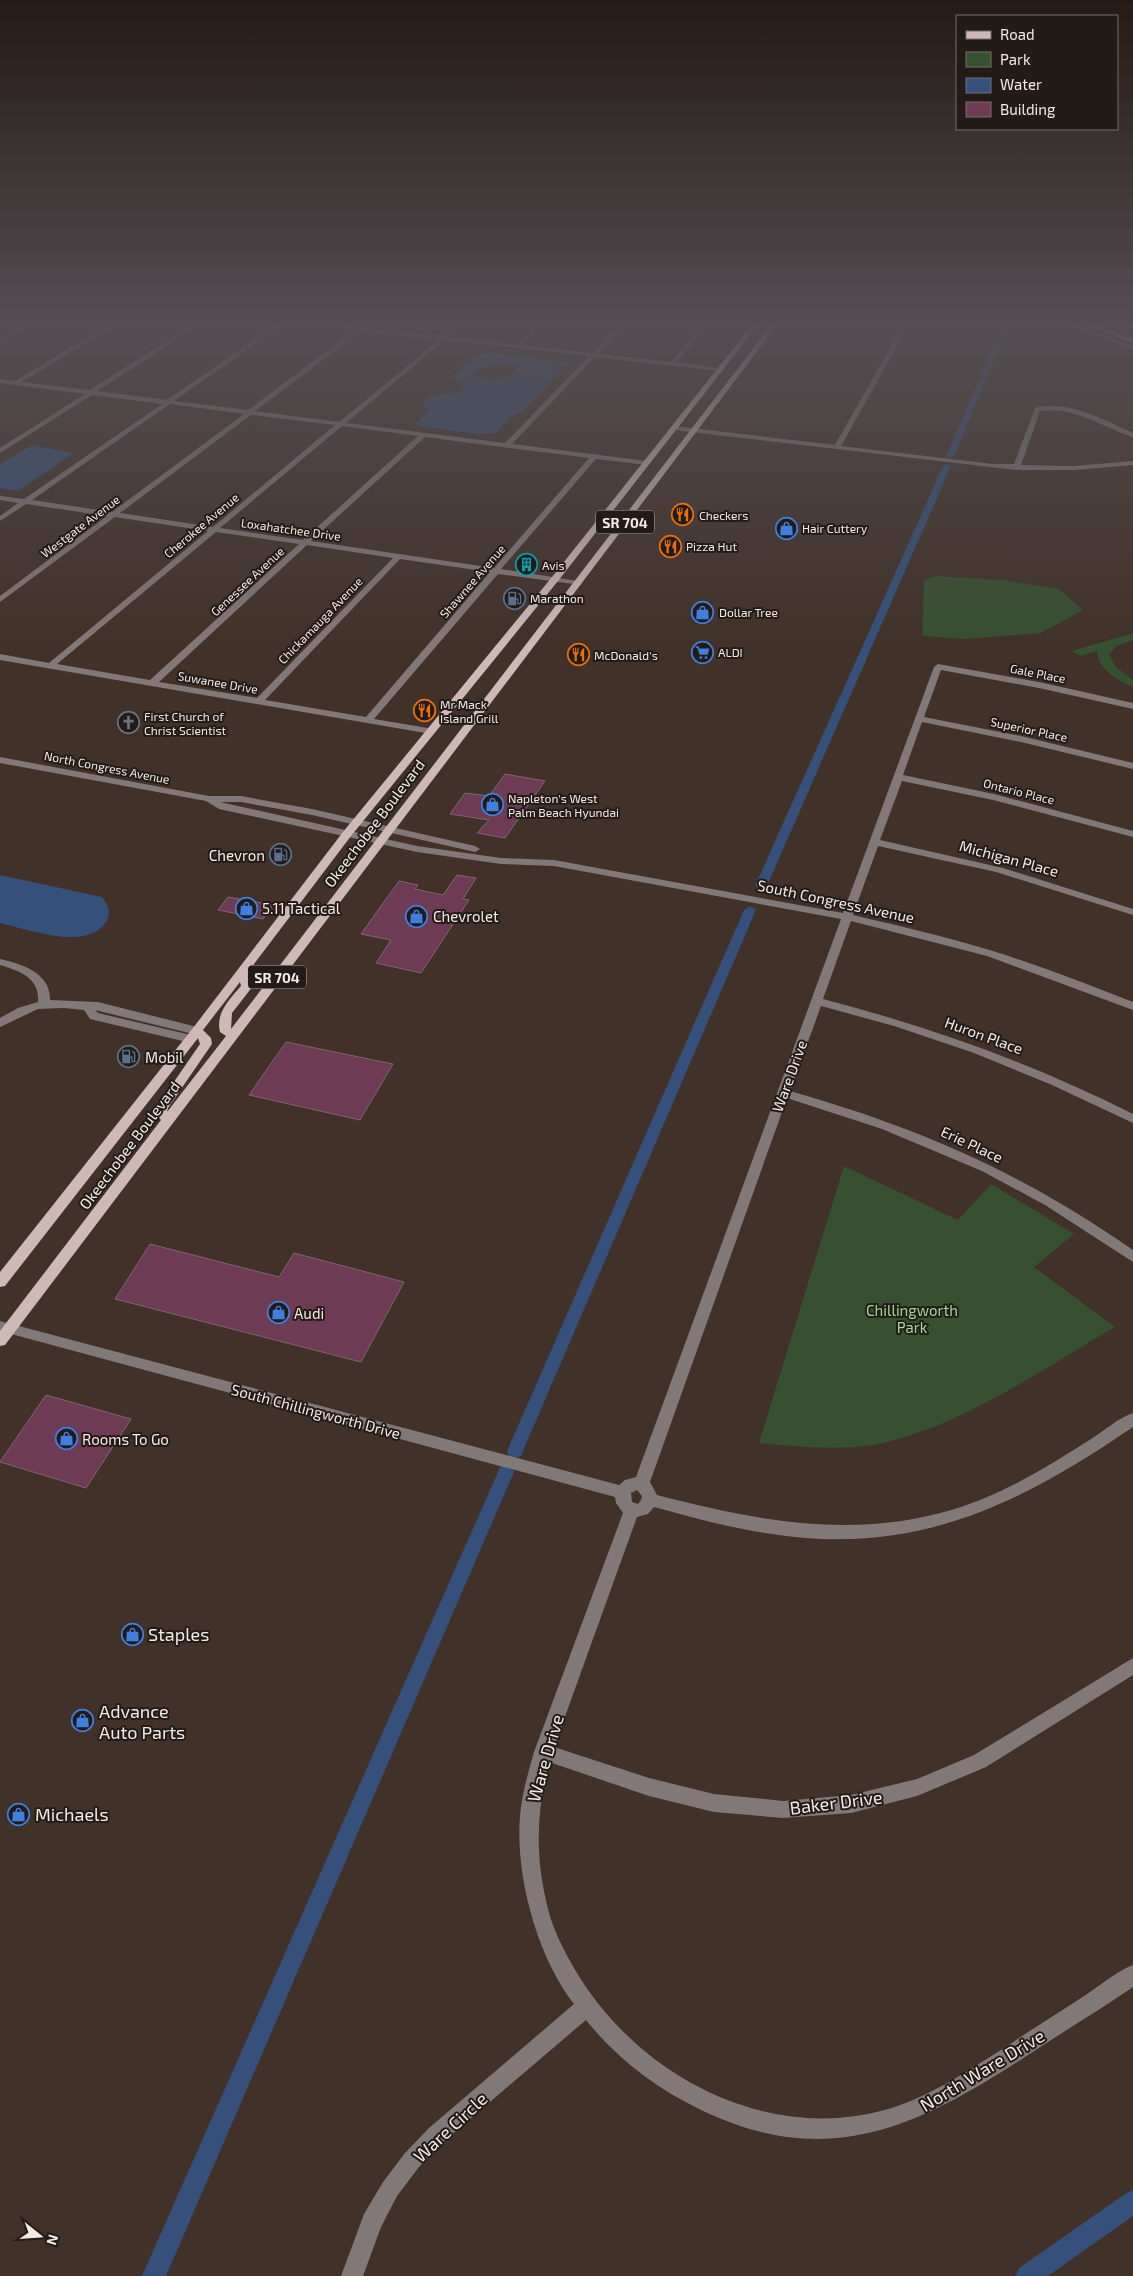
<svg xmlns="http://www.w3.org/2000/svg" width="1133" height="2276" font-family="'Exo 2',sans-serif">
  <rect width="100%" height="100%" fill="#413128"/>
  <g fill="#375030">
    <polygon points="936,576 1002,580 1059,589 1083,610 1041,633 965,639 922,636 924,580"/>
    <path d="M 1133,633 L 1133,640 L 1116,646 L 1109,655 L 1116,667 L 1133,680 L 1133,687 C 1119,681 1097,669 1097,651 L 1081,656 L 1072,651 Z"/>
    <path d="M 844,1166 L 958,1220 L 991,1184 L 1074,1234 L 1034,1267 L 1115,1327 C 1045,1368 967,1422 888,1442 C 846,1452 802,1447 759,1443 Z"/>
  </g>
  <g fill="#34507b" fill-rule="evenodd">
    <path d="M 488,352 L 571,363 L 563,367 L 563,370 L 523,411 L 509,417 L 497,433 L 479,434 L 419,426 L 416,423 L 430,410 L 421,403 L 433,395 L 459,392 L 464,384 L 453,379 L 453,375 L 460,372 C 465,360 476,356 488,352 ZM 504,364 L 517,366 L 517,372 C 503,381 490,380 475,376 L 473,374 L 479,369 Z"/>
    <polygon points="32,445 74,453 18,491 0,488 0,464"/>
    <path d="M 0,875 L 102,897 C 108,905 112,913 106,922 C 87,952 27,929 0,923 Z"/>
  </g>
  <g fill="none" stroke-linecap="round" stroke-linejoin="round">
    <g fill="#34507b" fill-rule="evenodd">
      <polygon points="1003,325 1009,325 954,456 947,458 946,456"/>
      <polygon points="944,464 951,466 767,886 765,888 757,888 755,886"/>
      <polygon points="750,906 756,910 523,1451 521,1456 515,1458 509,1456 507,1451 744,910"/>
      <polygon points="506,1465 512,1467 514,1472 166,2276 142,2276 498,1472 500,1467"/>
      <polygon points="1133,2190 1133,2216 1048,2276 1015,2276 1019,2268 1125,2194"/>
    </g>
  </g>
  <g fill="#6e3b54" stroke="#7b6770">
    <polygon points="505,774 545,781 505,838 477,833 489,820 450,814 465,793 489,796"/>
    <polygon points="457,875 476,878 463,899 469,900 421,973 376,963 391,940 361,934 399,881 418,885 415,889 443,895"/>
    <polygon points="228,897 273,905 263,919 218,910"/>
    <polygon points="286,1042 393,1064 360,1120 249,1095"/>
    <polygon points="150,1244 279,1277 294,1253 404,1282 361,1362 115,1299"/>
    <polygon points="46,1395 131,1419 86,1488 0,1462"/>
  </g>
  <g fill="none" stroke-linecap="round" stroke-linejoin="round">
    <g fill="#827877" fill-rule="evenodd">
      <polygon points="24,325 32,325 0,344 0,339"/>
      <path d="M 108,325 L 116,325 L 22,382 L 90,390 L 191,325 L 199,325 L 97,391 L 167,400 L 275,325 L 283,325 L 174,401 L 248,410 L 355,330 L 321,325 L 359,327 L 369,325 L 366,328 L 443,336 L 456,325 L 463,325 L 449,337 L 517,345 L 537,325 L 544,325 L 523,345 L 593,353 L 619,325 L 626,325 L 599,354 L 671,362 L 701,325 L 708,325 L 677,362 L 723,369 L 720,371 L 595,357 L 512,444 L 647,461 L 650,463 L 647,465 L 596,459 L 501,569 L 578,581 L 582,583 L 581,585 L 498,574 L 374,719 L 434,729 L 434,733 L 431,734 L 0,660 L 0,654 L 49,663 L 208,531 L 115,517 L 0,602 L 0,596 L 107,516 L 26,504 L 0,521 L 0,516 L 18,503 L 0,500 L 0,496 L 24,499 L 162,404 L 92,395 L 0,453 L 0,448 L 85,394 L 0,383 L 0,379 L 15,381 ZM 362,331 L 439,340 L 339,422 L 255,411 ZM 445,340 L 589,356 L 505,443 L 346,423 ZM 170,404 L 244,414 L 112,512 L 32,500 ZM 251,415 L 335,425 L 213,527 L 120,513 ZM 342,426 L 418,436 L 303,540 L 220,528 ZM 425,437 L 589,458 L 494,568 L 311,541 ZM 216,532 L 299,544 L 150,680 L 57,664 ZM 307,545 L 393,558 L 257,698 L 159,682 ZM 400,559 L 490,572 L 366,717 L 265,700 Z"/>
      <path d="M 903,325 L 909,325 L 841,446 L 993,464 L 1014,464 L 1035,408 C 1069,400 1102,419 1133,433 L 1133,437 C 1102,427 1074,406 1040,411 L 1021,465 L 1074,466 L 1133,461 L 1133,465 L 1074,470 L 1016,470 L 674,430 L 671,428 L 674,426 L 835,445 Z"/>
      <polygon points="1067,325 1077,325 1133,346 1133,350"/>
      <polygon points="1124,325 1133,325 1133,329 1125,326"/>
      <path d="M 938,664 L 1039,682 L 1133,703 L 1133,709 L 1039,688 L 941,670 L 924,717 L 1021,736 L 1133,763 L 1133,769 L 1021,742 L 922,722 L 903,775 L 994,794 L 1133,831 L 1133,837 L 993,800 L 902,781 L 880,840 L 1003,868 L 1133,909 L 1133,915 L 996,872 L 878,846 L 853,915 C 900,926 947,937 993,951 C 1041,966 1087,984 1133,1002 L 1133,1010 L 987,956 L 851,921 L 823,999 C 931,1027 1034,1064 1133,1114 L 1133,1123 L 1052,1085 L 974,1053 L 894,1026 L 821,1006 L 790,1091 C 917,1127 1025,1174 1133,1250 L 1133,1262 L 1045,1205 L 982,1171 L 882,1129 L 787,1098 L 650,1482 L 657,1495 C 780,1527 894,1546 1013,1485 C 1040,1471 1066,1455 1091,1439 C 1104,1431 1118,1418 1133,1413 L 1133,1427 C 1027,1499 928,1551 795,1537 C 747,1532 700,1520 654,1507 L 648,1514 L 637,1517 L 554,1747 L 649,1778 L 714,1794 L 783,1801 L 851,1795 L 917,1779 L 974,1755 L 1133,1658 L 1133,1675 L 986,1767 L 917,1796 L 851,1813 L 783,1818 L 714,1812 L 649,1796 L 549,1762 C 536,1813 535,1858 548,1909 C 553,1930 564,1950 574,1968 C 634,2072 761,2142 881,2111 C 924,2100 963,2074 1001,2050 C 1026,2033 1052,2017 1078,2000 C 1096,1989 1113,1973 1133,1965 L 1133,1987 C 1098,2011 1061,2033 1025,2057 C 917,2127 828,2171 701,2110 C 656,2088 617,2059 586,2020 L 443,2142 L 419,2167 L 397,2196 L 381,2227 L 363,2276 L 341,2276 L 364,2214 L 383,2182 L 405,2153 L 429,2128 L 574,2004 C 537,1957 515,1875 520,1816 C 522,1794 528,1773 534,1752 L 623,1513 L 616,1503 L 615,1497 L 0,1331 L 0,1321 L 619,1485 L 625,1480 L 636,1477 L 841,919 L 554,866 L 501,864 L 417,852 L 219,809 L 206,801 L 0,763 L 0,757 L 209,796 L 241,796 L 312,809 L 475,846 L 480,849 L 475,852 L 312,815 L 241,802 L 220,802 L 417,846 L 501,858 L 554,860 L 843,913 L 934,667 ZM 637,1490 L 642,1496 L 641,1500 L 638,1504 L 632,1502 L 631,1493 Z"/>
      <path d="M 0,959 C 22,964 51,973 50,1000 L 98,1002 L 201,1028 L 203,1031 L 197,1035 L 95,1010 L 98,1013 L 195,1036 L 197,1039 L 191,1043 L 90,1019 L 84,1010 L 63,1008 L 38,1009 L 0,1027 L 0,1018 L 18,1008 L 38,1002 C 40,978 20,971 0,965 Z"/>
    </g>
    <g fill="#ceb9b7" fill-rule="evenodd">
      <path d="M 752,325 L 758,325 L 558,581 L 351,836 L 248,972 L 253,986 L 232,1013 L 231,1029 L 771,325 L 777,325 L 5,1345 L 0,1346 L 0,1331 L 161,1120 L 155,1113 L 156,1108 L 200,1044 L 198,1038 L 5,1286 L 0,1287 L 0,1272 L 193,1028 L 343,832 L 552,577 ZM 240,982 L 241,986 C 230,999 215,1013 220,1032 L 226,1036 L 167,1112 L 168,1108 L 212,1044 L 211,1038 L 203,1030 Z"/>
      <polygon points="1086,325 1096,325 1133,339 1133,343"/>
    </g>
  </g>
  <linearGradient id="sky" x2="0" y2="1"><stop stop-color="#241b16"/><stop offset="0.5" stop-color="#544e53"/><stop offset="1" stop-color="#544e53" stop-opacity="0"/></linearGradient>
  <rect width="1133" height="644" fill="url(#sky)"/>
  <defs>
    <symbol id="restaurant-ring" viewBox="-11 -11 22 22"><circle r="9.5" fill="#221b17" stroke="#e8710a" stroke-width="1.5"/><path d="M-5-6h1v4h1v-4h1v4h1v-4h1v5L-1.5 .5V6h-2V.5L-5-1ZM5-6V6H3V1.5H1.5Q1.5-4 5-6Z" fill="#e8710a"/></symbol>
    <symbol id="shop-ring" viewBox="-11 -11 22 22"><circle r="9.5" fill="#221b17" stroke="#3f7fe0" stroke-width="1.5"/><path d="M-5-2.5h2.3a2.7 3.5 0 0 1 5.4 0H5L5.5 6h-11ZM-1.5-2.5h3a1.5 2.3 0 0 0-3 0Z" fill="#3f7fe0"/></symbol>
    <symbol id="building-ring" viewBox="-11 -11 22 22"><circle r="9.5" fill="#221b17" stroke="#0f9aa8" stroke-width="1.5"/><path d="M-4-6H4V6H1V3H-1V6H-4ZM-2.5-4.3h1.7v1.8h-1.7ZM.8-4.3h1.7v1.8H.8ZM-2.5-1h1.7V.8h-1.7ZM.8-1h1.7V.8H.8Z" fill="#0f9aa8"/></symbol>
    <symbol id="fuel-ring" viewBox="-11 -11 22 22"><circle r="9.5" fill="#221b17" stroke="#5c6f8a" stroke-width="1.5"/><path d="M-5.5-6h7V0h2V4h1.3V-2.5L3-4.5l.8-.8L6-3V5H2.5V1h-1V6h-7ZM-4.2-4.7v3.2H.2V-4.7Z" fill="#5c6f8a"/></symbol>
    <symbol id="supermarket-ring" viewBox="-11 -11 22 22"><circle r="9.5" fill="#221b17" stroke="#3f7fe0" stroke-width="1.5"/><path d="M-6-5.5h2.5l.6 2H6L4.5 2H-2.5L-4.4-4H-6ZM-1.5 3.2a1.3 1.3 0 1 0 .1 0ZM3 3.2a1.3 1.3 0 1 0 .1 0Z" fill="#3f7fe0"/></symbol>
    <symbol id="church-ring" viewBox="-11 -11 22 22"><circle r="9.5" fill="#221b17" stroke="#6b7280" stroke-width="1.5"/><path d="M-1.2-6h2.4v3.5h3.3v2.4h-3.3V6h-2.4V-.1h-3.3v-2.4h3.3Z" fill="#6b7280"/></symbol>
  </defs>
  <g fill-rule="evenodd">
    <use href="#restaurant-ring" x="670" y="502" width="25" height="25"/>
    <use href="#shop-ring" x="774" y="516" width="25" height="25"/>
    <use href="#restaurant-ring" x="658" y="534" width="25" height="25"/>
    <use href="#building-ring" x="514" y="552" width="25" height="25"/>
    <use href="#fuel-ring" x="502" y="586" width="25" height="25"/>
    <use href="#shop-ring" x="690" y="600" width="25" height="25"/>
    <use href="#supermarket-ring" x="690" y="640" width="25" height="25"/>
    <use href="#restaurant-ring" x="566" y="642" width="25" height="25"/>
    <use href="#restaurant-ring" x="412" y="698" width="25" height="25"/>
    <use href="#church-ring" x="116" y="710" width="25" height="25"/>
    <use href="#shop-ring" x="480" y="792" width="25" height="25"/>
    <use href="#fuel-ring" x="268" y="842" width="25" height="25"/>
    <use href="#shop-ring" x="234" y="896" width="25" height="25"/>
    <use href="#shop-ring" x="404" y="904" width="25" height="25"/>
    <use href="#fuel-ring" x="116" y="1044" width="25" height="25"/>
    <use href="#shop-ring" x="266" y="1300" width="25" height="25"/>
    <use href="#shop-ring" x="54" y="1426" width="25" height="25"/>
    <use href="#shop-ring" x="120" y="1622" width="25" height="25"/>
    <use href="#shop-ring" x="70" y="1708" width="25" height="25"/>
    <use href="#shop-ring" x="6" y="1802" width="25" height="25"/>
  </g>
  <g text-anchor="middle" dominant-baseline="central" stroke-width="4" stroke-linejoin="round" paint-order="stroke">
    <g font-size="12" fill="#f5eae4" stroke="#221b17" text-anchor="start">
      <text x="699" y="515">Checkers</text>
      <text x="802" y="528">Hair Cuttery</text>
      <text x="686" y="546">Pizza Hut</text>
      <text x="542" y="565">Avis</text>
      <text x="530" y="598">Marathon</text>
      <text x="719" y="612">Dollar Tree</text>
      <text x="718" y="652">ALDI</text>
      <text x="594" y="655">McDonald's</text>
      <text x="440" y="704">Mr Mack<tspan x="440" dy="14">Island Grill</tspan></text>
      <text x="144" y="716">First Church of<tspan x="144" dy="14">Christ Scientist</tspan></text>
      <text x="508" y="798">Napleton's West<tspan x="508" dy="14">Palm Beach Hyundai</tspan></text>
    </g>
    <g font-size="12" fill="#f5eae4" stroke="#221b17">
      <text transform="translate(201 525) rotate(-40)">Cherokee Avenue</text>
      <text transform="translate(80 526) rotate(-37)">Westgate Avenue</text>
      <text transform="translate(291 529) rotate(8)">Loxahatchee Drive</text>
      <text transform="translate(247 581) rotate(-43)">Genessee Avenue</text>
      <text transform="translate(472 581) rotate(-49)">Shawnee Avenue</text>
      <text transform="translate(320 620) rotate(-46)">Chickamauga Avenue</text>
      <text transform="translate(1038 673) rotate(11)">Gale Place</text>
      <text transform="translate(218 682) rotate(10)">Suwanee Drive</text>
      <text transform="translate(1029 729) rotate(12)">Superior Place</text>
      <text transform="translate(107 767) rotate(11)">North Congress Avenue</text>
      <text transform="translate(1019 791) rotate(14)">Ontario Place</text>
    </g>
    <g fill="#221b17" stroke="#b6aca6" stroke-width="1">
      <rect x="596" y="510.5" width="58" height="23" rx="4"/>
      <rect x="248" y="965.5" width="58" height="23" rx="4"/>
    </g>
    <g font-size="14" font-weight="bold" fill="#f5eae4">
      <text x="625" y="522">SR 704</text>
      <text x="277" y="977">SR 704</text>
    </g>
    <g font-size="15" fill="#f5eae4" stroke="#221b17">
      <text transform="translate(374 823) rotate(-53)">Okeechobee Boulevard</text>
      <text transform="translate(1009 858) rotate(15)">Michigan Place</text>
      <text transform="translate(836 901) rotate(12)">South Congress Avenue</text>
      <text transform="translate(984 1035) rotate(20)">Huron Place</text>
      <text transform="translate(789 1076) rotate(-70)">Ware Drive</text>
      <text transform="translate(972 1144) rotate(25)">Erie Place</text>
      <text transform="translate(129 1145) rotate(-53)">Okeechobee Boulevard</text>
      <text transform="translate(316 1411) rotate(15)">South Chillingworth Drive</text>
    </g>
    <g font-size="15" fill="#f5eae4" stroke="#221b17" text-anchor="start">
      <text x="265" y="855" text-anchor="end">Chevron</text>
      <text x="262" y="908">5.11 Tactical</text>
      <text x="433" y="916">Chevrolet</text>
      <text x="145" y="1057">Mobil</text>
      <text x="294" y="1313">Audi</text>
      <text x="82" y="1439">Rooms To Go</text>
    </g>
    <g font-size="15" fill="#a2d994" stroke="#221b17">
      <text x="912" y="1310">Chillingworth<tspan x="912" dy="17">Park</tspan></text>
    </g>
    <g font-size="18" fill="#f5eae4" stroke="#221b17" text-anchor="start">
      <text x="148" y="1634">Staples</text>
      <text x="99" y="1711">Advance<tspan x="99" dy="21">Auto Parts</tspan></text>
      <text x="35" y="1814">Michaels</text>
    </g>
    <g font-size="18" fill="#f5eae4" stroke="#221b17">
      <text transform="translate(545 1758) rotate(-74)">Ware Drive</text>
      <text transform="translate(836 1802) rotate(-7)">Baker Drive</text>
      <text transform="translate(982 2070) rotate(-31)">North Ware Drive</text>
      <text transform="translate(450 2127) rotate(-43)">Ware Circle</text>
    </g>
  </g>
  <rect x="956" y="15" width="162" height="115" fill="#221b17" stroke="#766e69"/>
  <rect x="966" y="31" width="25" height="8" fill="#ceb9b7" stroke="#766e69"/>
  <text x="1000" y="40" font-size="15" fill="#f5eae4">Road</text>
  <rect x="966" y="52" width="25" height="15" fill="#375030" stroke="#766e69"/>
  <text x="1000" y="65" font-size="15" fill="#f5eae4">Park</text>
  <rect x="966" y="78" width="25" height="15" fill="#34507b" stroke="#766e69"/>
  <text x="1000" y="90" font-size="15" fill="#f5eae4">Water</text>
  <rect x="966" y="102" width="25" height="15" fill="#6e3b54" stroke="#766e69"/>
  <text x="1000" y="115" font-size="15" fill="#f5eae4">Building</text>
  <g transform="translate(40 2236) rotate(107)" stroke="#221b17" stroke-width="4" paint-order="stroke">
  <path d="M0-4L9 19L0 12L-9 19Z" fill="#f5eae4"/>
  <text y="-8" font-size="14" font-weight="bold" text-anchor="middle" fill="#f5eae4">N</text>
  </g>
</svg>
